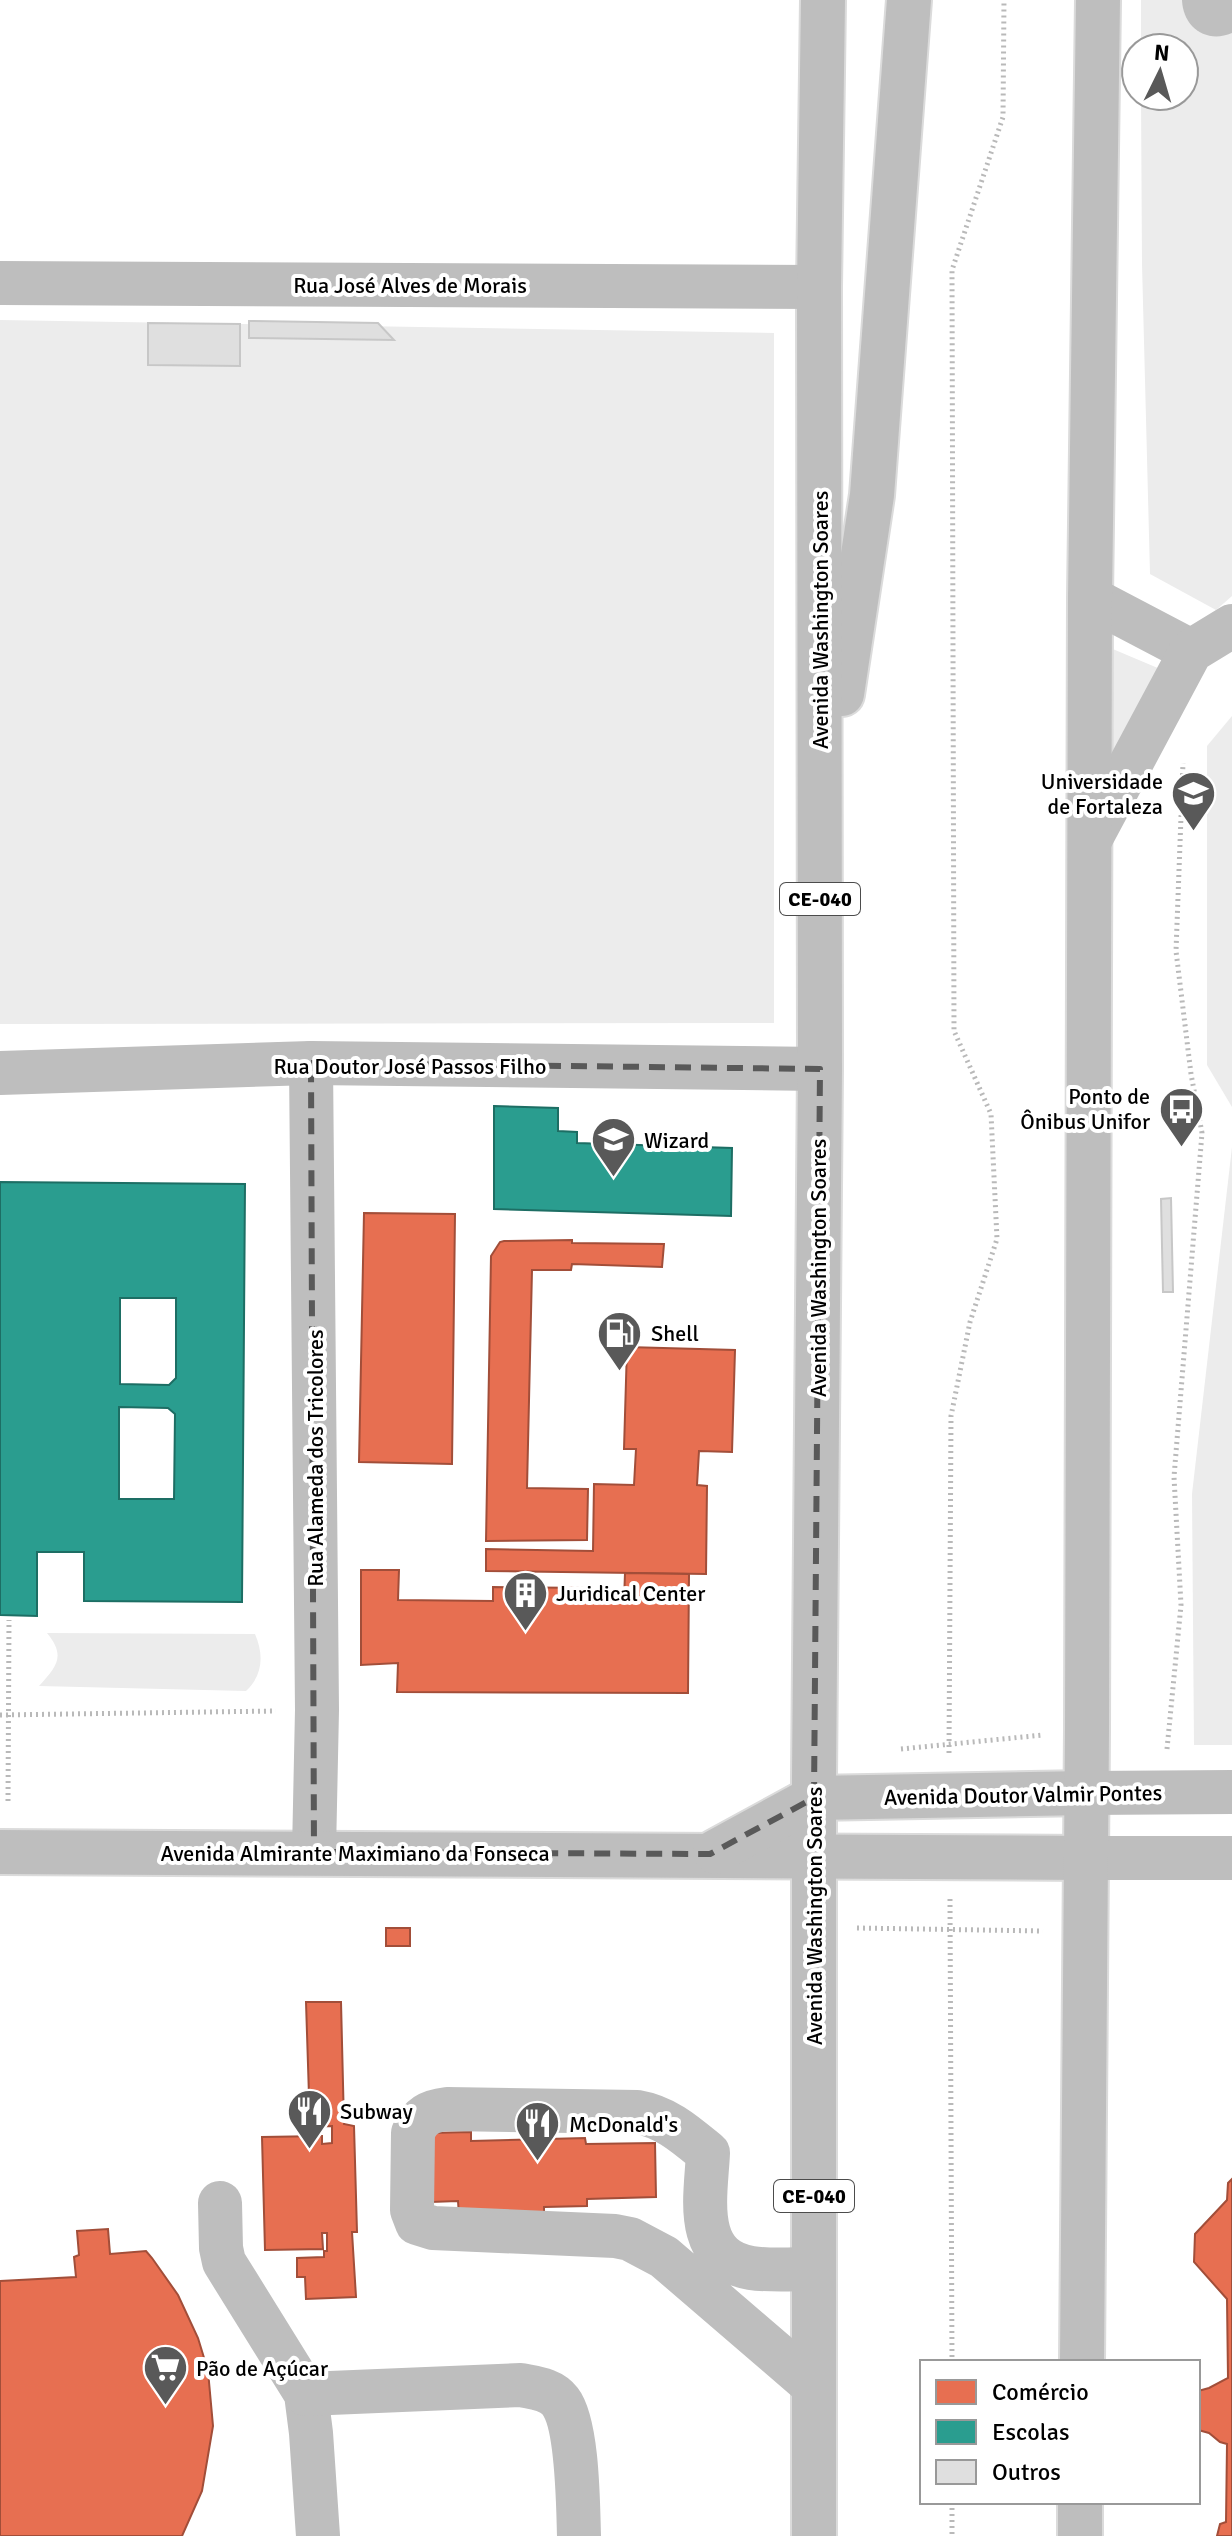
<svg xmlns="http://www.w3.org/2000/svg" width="1232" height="2536" font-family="Signika,sans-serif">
  <rect width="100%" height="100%" fill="#fff"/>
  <g fill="#ececec">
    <polygon points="1141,0 1232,0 1232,596 1216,610 1150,574 1142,264 1141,96 1184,96 1184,48 1141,48"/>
    <polygon points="0,320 774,333 774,1023 0,1024"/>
    <polygon points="1108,647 1172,674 1107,762"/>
    <polygon points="1232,716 1232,1107 1207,1065 1207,746"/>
    <polygon points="1232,1147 1232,1745 1194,1745 1192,1494"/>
    <path d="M 47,1633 L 255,1634 C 264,1655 263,1675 246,1691 L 39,1686 C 57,1666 66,1656 47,1633 Z"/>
  </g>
  <path fill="#bfbfbf" d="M 1182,0 L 1232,0 L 1232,33 C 1206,44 1183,27 1182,0 Z"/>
  <g fill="#e76f51" stroke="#a24e39" stroke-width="2">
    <polygon points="364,1213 455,1214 452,1464 359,1462"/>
    <polygon points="572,1240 572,1243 664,1244 662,1267 572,1264 571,1270 532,1270 527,1488 588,1489 587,1540 486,1541 491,1256 500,1242 504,1241"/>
    <polygon points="627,1347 735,1350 732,1452 699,1451 697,1485 707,1486 706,1574 486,1571 486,1549 593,1551 594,1484 634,1485 636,1449 624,1449"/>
    <polygon points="361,1570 399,1570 398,1600 493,1601 493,1587 595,1588 595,1601 624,1601 625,1573 689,1574 688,1693 397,1692 398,1663 361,1665"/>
    <rect x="386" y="1928" width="24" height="18"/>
    <polygon points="306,2002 341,2002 344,2124 354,2126 357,2232 352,2232 356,2297 306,2299 305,2277 297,2277 297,2258 324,2257 324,2251 327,2251 327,2233 322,2233 323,2249 265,2250 262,2137 322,2136 322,2144 332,2143 332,2126 310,2127"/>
    <polygon points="471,2132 471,2141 585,2138 586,2144 655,2143 656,2197 587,2199 587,2206 544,2207 544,2214 459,2216 458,2201 431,2202 429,2133"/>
    <polygon points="1232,2179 1232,2536 1217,2536 1220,2524 1226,2522 1227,2444 1220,2442 1209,2433 1198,2430 1198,2391 1209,2388 1228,2378 1227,2299 1194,2262 1195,2234 1227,2200 1228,2183"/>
    <polygon points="108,2229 110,2254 146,2251 152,2258 178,2295 198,2338 208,2371 213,2426 202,2491 182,2536 0,2536 0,2281 76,2277 74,2257 79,2255 77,2231"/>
  </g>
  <g fill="#2a9d8f" stroke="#1d6e64" stroke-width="2" fill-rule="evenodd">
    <polygon points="494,1106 558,1108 558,1131 577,1132 577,1143 732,1148 731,1216 494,1209"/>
    <path d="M 0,1182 L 245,1184 L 242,1602 L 84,1601 L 84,1552 L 37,1552 L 37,1616 L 0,1615 ZM 120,1298 L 176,1298 L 176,1378 L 169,1385 L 120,1384 ZM 119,1407 L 168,1408 L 175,1414 L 174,1499 L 119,1499 Z"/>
  </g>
  <g fill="#dfdfdf" stroke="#c7c7c7" stroke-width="2">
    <polygon points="249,321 378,323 394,340 249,338"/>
    <polygon points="148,323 240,324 240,366 148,365"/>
    <polygon points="1171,1198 1173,1292 1163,1292 1161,1199"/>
  </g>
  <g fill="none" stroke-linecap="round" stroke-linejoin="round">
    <defs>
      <g id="major">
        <polyline points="0,1852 1086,1858"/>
        <polyline points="715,1852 814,1798 1087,1793"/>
      </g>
      <g id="highway">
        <polyline points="842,694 872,495 909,0"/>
        <polyline points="1082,2362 1087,1730 1090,598 1098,0"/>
        <polyline points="814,2536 814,1778 820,1069 819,287 823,0"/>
        <polyline points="1080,2536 1080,2502"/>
      </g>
    </defs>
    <use href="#major" stroke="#dbdbdb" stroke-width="48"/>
    <use href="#highway" stroke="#dbdbdb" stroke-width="48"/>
    <g stroke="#b9b9b9" stroke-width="5" stroke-dasharray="2 4" stroke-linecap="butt">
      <polyline points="0,1715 276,1711"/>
      <polyline points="901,1749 1043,1735"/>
      <polyline points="1167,1749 1181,1605 1174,1477 1202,1133 1191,1074 1176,951 1183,763"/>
      <polyline points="949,1753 951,1416 970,1322 997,1239 991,1114 954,1031 952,270 1003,117 1004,0"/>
      <polyline points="8,1801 9,1620"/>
      <polyline points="950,1899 952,2362"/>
      <polyline points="857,1928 1043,1931"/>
      <polyline points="952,2502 952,2536"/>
    </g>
    <g stroke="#bebebe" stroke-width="44">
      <polyline points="0,283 819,287"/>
      <polyline points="1090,598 1191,651"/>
      <polyline points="1090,840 1191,651 1232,626"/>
      <polyline points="311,1063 317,1710 314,1852"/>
      <polyline points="0,1073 311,1063 820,1069"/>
      <polyline points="1087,1793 1232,1792"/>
      <polyline points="1086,1858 1232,1858"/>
      <polyline points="220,2203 221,2248 224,2262 306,2394 311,2433 318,2536"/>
      <path d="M 814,2386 L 664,2257 L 630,2239 L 615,2236 L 433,2228 L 417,2223 L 412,2210 L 413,2133 C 419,2116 430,2111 447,2109 L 637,2112 C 666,2117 685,2134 708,2153 C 706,2196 692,2258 751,2268 C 771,2271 794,2269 814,2269"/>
      <path d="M 306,2394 L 521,2385 C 535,2388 551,2389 560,2401 C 578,2424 578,2505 579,2536"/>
    </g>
    <use href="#major" stroke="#bebebe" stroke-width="44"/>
    <use href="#highway" stroke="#bebebe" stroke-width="44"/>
  </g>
  <path fill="none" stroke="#595959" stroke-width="6" stroke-dasharray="16 10" stroke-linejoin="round" d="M 311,1063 L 820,1069 L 814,1798 L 710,1854 L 314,1852 Z"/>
  <defs>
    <symbol id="university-pin" viewBox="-11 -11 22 30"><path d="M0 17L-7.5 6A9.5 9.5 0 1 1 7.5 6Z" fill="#595959" stroke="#fff"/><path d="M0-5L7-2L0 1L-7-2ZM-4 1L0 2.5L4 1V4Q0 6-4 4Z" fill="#fff"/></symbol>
    <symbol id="bus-pin" viewBox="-11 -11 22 30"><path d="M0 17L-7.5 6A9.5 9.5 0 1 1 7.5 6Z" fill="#595959" stroke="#fff"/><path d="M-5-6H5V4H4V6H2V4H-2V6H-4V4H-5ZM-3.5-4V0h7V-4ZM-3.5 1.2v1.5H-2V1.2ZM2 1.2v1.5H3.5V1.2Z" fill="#fff"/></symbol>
    <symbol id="school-pin" viewBox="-11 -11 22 30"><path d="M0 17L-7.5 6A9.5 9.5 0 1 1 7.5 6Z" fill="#595959" stroke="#fff"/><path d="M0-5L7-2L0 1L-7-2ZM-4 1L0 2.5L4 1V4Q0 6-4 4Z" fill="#fff"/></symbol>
    <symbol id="fuel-pin" viewBox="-11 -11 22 30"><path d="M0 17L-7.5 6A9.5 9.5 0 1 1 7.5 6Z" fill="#595959" stroke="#fff"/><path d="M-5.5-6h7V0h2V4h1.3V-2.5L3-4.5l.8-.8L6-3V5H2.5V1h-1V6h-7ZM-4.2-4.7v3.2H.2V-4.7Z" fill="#fff"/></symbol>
    <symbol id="building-pin" viewBox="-11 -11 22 30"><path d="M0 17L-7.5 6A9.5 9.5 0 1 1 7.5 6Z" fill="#595959" stroke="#fff"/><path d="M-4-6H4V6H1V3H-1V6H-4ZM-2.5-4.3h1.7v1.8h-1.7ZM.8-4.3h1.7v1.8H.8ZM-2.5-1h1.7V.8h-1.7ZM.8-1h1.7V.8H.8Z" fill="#fff"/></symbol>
    <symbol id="restaurant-pin" viewBox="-11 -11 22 30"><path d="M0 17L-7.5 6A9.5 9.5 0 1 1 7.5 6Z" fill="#595959" stroke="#fff"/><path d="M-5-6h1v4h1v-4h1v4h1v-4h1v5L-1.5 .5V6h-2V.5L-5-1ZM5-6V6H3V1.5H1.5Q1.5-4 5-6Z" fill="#fff"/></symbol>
    <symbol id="supermarket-pin" viewBox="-11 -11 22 30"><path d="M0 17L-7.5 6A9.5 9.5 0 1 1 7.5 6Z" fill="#595959" stroke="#fff"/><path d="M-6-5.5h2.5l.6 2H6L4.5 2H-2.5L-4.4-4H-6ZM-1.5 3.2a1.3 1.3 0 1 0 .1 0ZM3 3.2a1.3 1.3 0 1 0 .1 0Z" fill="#fff"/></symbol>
  </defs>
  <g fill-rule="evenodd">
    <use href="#university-pin" x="1168" y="768" width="51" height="69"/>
    <use href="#bus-pin" x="1156" y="1084" width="51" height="69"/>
    <use href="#school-pin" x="588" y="1114" width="51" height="69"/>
    <use href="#fuel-pin" x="594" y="1308" width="51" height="69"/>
    <use href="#building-pin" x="500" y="1568" width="51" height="69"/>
    <use href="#restaurant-pin" x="284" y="2086" width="51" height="69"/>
    <use href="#restaurant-pin" x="512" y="2098" width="51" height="69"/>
    <use href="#supermarket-pin" x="140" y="2342" width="51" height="69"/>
  </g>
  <g text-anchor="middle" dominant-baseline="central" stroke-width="8" stroke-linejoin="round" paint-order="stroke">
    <g fill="#fff" stroke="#4c4c4c" stroke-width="2">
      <rect x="780" y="883" width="80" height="32" rx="6"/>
      <rect x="774" y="2180" width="80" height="32" rx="6"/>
    </g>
    <g font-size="20" font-weight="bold" fill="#000">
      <text x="820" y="899">CE-040</text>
      <text x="814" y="2196">CE-040</text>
    </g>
    <g font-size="22" fill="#000" stroke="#fff">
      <text x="410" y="285">Rua José Alves de Morais</text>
      <text transform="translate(820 620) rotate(-90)">Avenida Washington Soares</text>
      <text x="410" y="1066">Rua Doutor José Passos Filho</text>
      <text transform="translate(818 1268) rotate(-90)">Avenida Washington Soares</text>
      <text transform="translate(315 1458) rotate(-90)">Rua Alameda dos Tricolores</text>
      <text transform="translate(1023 1795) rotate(-1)">Avenida Doutor Valmir Pontes</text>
      <text x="355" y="1853">Avenida Almirante Maximiano da Fonseca</text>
      <text transform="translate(814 1916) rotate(-90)">Avenida Washington Soares</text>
    </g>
    <g font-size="22" fill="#000" stroke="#fff" text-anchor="start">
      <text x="1163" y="781" text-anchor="end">Universidade<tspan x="1163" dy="25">de Fortaleza</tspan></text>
      <text x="1150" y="1096" text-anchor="end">Ponto de<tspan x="1150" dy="25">Ônibus Unifor</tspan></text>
      <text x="644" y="1140">Wizard</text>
      <text x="651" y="1333">Shell</text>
      <text x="556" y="1593">Juridical Center</text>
      <text x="340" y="2111">Subway</text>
      <text x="569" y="2124">McDonald's</text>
      <text x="196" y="2368">Pão de Açúcar</text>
    </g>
  </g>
  <rect x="920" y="2360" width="280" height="144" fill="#ffffff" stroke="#999999" stroke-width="2"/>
  <rect x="936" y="2380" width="40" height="24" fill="#e76f51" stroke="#999999" stroke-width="2"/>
  <text x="992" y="2400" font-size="24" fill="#000000">Comércio</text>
  <rect x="936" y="2420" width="40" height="24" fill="#2a9d8f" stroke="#999999" stroke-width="2"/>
  <text x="992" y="2440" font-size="24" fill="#000000">Escolas</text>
  <rect x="936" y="2460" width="40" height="24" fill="#dfdfdf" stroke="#999999" stroke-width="2"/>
  <text x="992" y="2480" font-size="24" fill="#000000">Outros</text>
  <g transform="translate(1160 72) rotate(5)"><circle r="38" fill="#ffffff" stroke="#999999" stroke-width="2"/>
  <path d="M0-6L14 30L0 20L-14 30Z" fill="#595959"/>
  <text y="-12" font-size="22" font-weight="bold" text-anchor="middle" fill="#000000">N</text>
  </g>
</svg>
